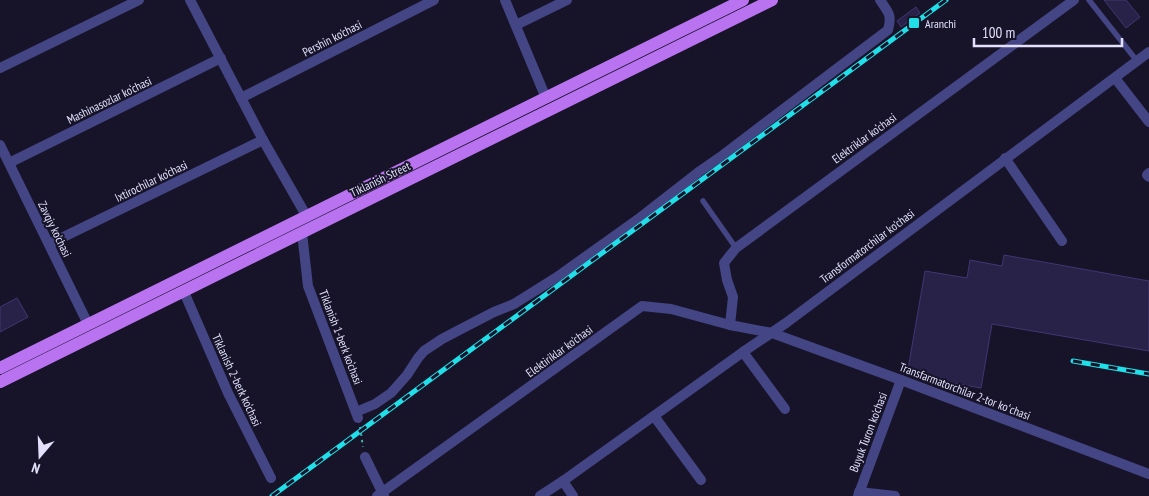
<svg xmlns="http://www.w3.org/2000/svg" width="1149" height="496" font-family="'PT Sans Narrow',sans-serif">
  <rect width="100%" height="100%" fill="#17142a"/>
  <g fill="#282249" stroke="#3f3772">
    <polygon points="1104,0 1126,0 1140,17 1126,28"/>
    <polygon points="916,7 920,13 901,27 897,21"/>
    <polygon points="1004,255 1149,281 1149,351 992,324 981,388 907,375 925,271 967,278 970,260 1002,266"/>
    <polygon points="17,298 28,317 0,332 0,307"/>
  </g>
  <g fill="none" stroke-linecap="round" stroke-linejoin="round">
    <polyline stroke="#3eb2a4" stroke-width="2" stroke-dasharray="2.5 4" stroke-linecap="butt" points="360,427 363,447"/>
    <g stroke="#444584" stroke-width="5.5">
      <polyline points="1089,0 1137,61"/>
      <polyline points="703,201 736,248"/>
    </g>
    <g stroke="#444584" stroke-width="10">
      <polyline points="190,0 263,140 307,217"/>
      <polyline points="505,0 546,98"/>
      <polyline points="516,25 567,0"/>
      <polyline points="0,68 139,0"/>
      <polyline points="1115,78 1149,122"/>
      <polyline points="241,98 434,0"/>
      <polyline points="0,145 88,324"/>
      <polyline points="1005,158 1062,241"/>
      <polyline points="9,163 221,58"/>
      <polyline points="1149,173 1147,175 1149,177"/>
      <polyline points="302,233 308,286 358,418"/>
      <polyline points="49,244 263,140"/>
      <polyline points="184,292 228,393 271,478"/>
      <polyline points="730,325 733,297 727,280 724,263 736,248 1074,0"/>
      <polyline points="743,352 785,409"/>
      <path d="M 356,412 L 375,404 L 391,393 L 407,375 L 418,358 L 424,351 L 442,339 L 463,328 L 494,312 L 514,304 L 557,277 L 641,217 L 700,171 L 723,155 L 835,70 L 888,30 C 892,15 889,13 880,0"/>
      <polyline points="654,416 701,480"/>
      <polyline points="365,457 384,496"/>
      <polyline points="563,481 573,496"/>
      <polyline points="859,492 895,496"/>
      <polyline points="377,496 642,306 671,309 730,325 772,333 901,380 1149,474"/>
      <polyline points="540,496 563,481 743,352 786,323 1149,52"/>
      <polyline points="858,496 901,380"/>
    </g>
    <g stroke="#ba73f0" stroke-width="12">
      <polyline points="0,368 743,0"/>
      <polyline points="0,382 772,0"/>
    </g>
    <defs>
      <g id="rail">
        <polyline points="1073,361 1149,374"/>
        <polyline points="272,496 946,0"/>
      </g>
    </defs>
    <use href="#rail" stroke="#20dfe8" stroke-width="5"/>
    <use href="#rail" stroke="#17142a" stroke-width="3" stroke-dasharray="9" stroke-linecap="butt"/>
  </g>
  <rect fill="#20dfe8" stroke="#17142a" stroke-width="2" x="908" y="17" width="12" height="12" rx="2.5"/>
  <g text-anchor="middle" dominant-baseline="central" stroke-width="4" stroke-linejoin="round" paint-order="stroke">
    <g font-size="12" fill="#e2e0fc" stroke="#17142a" text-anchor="start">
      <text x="925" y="23">Aranchi</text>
    </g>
    <g font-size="12" fill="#e2e0fc" stroke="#17142a">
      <text transform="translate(332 38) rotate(-27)">Pershin ko'chasi</text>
      <text transform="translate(109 100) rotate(-26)">Mashinasozlar ko‘chasi</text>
      <text transform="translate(864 138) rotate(-36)">Elektriklar ko‘chasi</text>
      <text transform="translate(380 179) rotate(-26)">Tiklanish Street</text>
      <text transform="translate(151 181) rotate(-26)">Ixtirochilar ko‘chasi</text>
      <text transform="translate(55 229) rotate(64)">Zavqiy ko'chasi</text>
      <text transform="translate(867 246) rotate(-37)">Transformatorchilar ko'chasi</text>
      <text transform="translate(341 337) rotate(69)">Tiklanish 1-berk ko‘chasi</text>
      <text transform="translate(559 351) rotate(-36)">Elektiriklar ko'chasi</text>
      <text transform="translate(237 380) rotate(65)">Tiklanish 2-berk ko‘chasi</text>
      <text transform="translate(965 391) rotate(21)">Transfarmatorchilar 2-tor koʻchasi</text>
      <text transform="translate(868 432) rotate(-69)">Buyuk Turon ko'chasi</text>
    </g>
  </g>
  <g transform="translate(40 456) rotate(199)" stroke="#17142a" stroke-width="4" paint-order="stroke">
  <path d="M0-4L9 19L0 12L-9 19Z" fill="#e2e0fc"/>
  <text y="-8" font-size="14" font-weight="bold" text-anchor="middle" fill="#e2e0fc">N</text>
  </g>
  <path d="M974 38v8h148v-8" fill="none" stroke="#e2e0fc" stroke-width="2.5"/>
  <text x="982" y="38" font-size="15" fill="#e2e0fc" stroke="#17142a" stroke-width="4" paint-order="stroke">100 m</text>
</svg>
